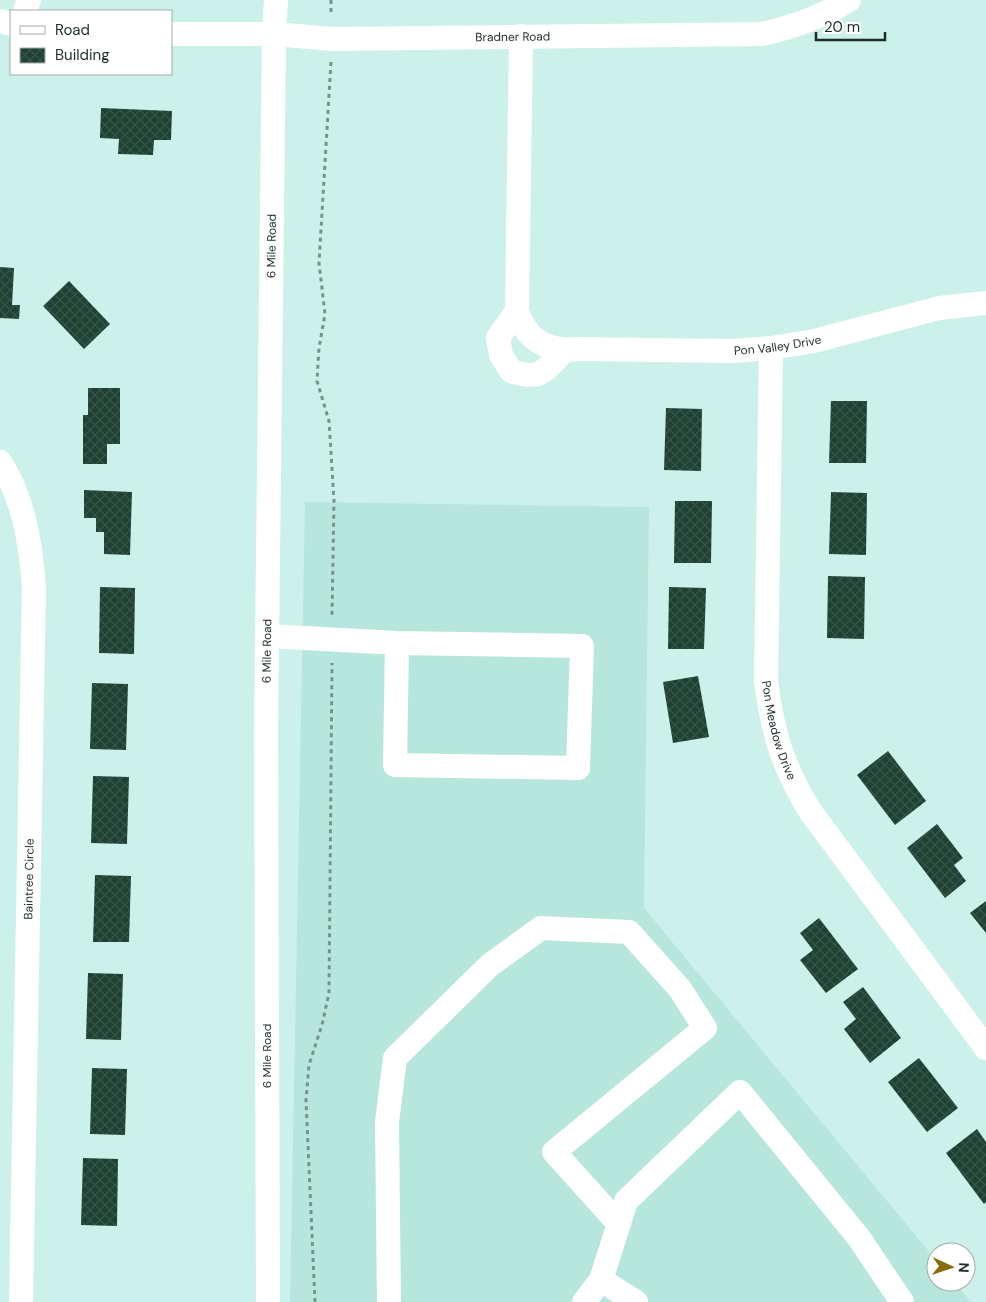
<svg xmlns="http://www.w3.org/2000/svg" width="986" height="1302" font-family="'DM Sans',sans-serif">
  <defs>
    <pattern id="building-cross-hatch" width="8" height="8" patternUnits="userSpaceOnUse" patternTransform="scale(1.25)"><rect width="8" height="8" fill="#1e4133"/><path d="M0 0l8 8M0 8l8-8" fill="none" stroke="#365448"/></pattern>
  </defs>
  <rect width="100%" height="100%" fill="#cbf1ea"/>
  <polygon fill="#b7e6dd" points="305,502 649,507 644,908 936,1260 936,1282 954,1282 971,1302 290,1302"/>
  <g fill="url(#building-cross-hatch)">
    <polygon points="101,108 172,111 171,140 154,140 153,155 118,154 119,139 100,138"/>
    <polygon points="0,267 14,268 12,305 20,305 19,319 0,318"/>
    <polygon points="69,281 110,324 84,349 43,306"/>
    <polygon points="88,388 120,388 120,444 107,444 107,464 83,464 83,415 88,415"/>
    <polygon points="831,401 867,401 866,463 829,463"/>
    <polygon points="666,408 702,409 701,471 664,470"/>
    <polygon points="84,490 132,492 130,555 104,554 104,532 96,532 96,518 84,518"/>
    <polygon points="831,492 867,493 866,555 829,554"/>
    <polygon points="675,501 712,501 711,563 674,563"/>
    <polygon points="828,576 865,577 864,639 827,638"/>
    <polygon points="100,587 135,588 134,654 99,653"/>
    <polygon points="669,587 706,588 704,649 668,649"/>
    <polygon points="698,676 709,737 673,743 663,682"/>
    <polygon points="92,683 128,684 126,750 90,749"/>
    <polygon points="888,751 926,801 895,825 857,775"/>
    <polygon points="93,776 129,777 127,844 91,843"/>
    <polygon points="937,824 963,858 954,865 966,881 945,898 907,848"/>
    <polygon points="95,875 131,876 129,942 93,942"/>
    <polygon points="986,901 986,933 970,913"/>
    <polygon points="819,918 858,969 826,993 800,960 813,950 800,933"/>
    <polygon points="88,973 123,974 121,1040 86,1039"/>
    <polygon points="863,987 901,1038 870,1063 844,1029 856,1019 843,1002"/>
    <polygon points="919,1058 958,1108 927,1132 888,1082"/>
    <polygon points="92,1068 127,1069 125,1135 90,1134"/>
    <polygon points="977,1129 986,1142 986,1202 984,1204 946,1153"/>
    <polygon points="83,1158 118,1159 117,1226 81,1225"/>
  </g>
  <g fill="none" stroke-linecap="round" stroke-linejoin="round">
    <g stroke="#77928e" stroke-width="3" stroke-dasharray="4 4" stroke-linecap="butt">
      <polyline points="331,0 331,16"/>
      <polyline points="331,62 319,263 325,314 319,348 317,381 329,421 334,501 332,617"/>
      <polyline points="315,1302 306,1100 309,1065 322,1025 329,993 332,663"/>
    </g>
    <g stroke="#fff" stroke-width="24">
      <polyline points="25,11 29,0"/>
      <polyline points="0,21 11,24"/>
      <path id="s1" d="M 171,34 L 274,34 L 333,39 L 762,34 C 793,27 822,17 849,0"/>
      <path id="s2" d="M 521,36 L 517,311 C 527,341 547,352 578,349 L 733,351 L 771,348 L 814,341 L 939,308 L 986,303"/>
      <path d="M 517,311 L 498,338 L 501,355 L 511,371 C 541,381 544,371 564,351"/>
      <path id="s3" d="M 771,348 L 766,681 C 773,734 782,765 810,811 L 986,1048"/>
      <path d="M 0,462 C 24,499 30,542 34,585 L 21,1302"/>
      <polyline points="267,636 397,643 582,646 578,768 395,765 397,643"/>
      <polyline points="601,1280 636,1302"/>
      <path id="s4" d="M 268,1302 L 266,731 L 274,34 L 276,0"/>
      <polyline points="389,1302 387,1122 395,1058 490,965 541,928 629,932 680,989 705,1028 554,1152 619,1224"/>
      <polyline points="584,1302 601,1280 626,1201 740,1092 859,1238 902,1302"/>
    </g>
  </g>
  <g text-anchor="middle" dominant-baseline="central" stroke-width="5" stroke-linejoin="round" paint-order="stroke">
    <g font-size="12" fill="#1d2c2a" stroke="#fff">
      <text stroke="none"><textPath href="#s1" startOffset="342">Bradner Road</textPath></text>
      <text stroke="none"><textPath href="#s4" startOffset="1056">6 Mile Road</textPath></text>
      <text stroke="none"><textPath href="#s2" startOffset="554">Pon Valley Drive</textPath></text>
      <text stroke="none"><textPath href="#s4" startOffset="651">6 Mile Road</textPath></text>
      <text stroke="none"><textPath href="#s3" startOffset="384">Pon Meadow Drive</textPath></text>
      <text transform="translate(29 879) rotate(-89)">Baintree Circle</text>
      <text transform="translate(267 1056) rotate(-90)">6 Mile Road</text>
    </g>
  </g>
  <rect x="10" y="10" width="162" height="65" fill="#ffffff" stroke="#a5abaa"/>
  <rect x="20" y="26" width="25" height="8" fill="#ffffff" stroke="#a5abaa"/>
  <text x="55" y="35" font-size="15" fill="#1d2c2a">Road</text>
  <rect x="20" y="48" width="25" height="15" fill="url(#building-cross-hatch)" stroke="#a5abaa"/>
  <text x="55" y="60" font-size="15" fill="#1d2c2a">Building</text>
  <g transform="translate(951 1267) rotate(93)"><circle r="24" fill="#ffffff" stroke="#a5abaa"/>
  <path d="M0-4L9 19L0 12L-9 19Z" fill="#896c0a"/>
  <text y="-8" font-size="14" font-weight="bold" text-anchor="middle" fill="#1d2c2a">N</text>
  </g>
  <path d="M816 32v8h69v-8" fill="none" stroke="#1d2c2a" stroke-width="2.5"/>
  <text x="824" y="32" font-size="15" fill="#1d2c2a" stroke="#ffffff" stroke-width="4" paint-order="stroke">20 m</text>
</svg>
